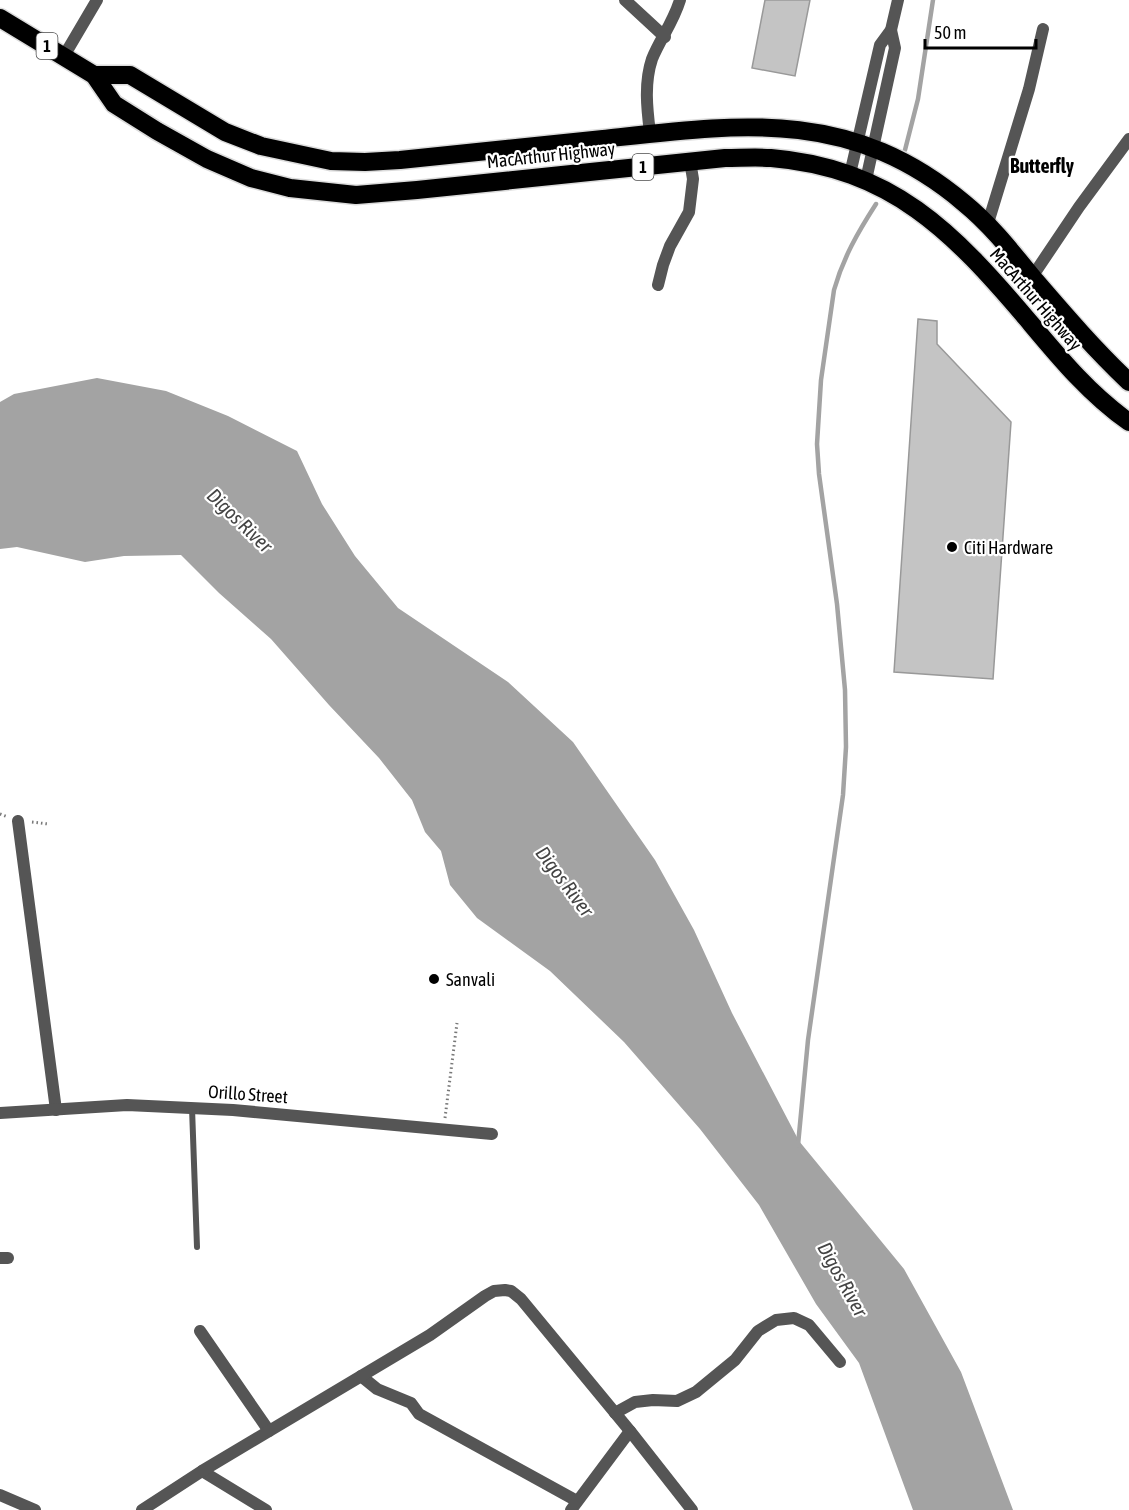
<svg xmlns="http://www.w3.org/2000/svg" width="1129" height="1510" font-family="'Asap Condensed',sans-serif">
  <rect width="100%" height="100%" fill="#fff"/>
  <polygon fill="#a3a3a3" points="97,378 166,391 228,416 297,451 322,504 355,556 398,608 508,682 573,742 655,860 694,930 732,1013 799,1141 904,1269 961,1372 1013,1510 913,1510 859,1363 816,1304 759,1205 700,1129 624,1042 550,971 477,918 450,885 441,851 425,832 412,800 379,758 329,705 271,639 219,593 181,555 124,556 85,562 17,547 0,549 0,402 14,394"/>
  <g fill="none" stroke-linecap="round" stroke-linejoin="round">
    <g stroke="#a3a3a3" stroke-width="4.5">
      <polyline points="905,150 918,99 933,0"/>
      <path d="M 798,1145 L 808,1040 L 843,795 L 846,747 L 845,690 L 837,604 L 819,474 L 817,444 L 821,380 L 834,290 C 843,258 858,232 876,204"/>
    </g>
  </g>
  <g fill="#c4c4c4" stroke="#999" stroke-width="1.5">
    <polygon points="765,0 810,0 795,76 752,68"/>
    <polygon points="918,319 937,321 937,344 1011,422 993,679 894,672"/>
  </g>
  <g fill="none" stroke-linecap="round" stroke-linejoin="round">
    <defs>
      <g id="highway">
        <path d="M 0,18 L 94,75 L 114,104 L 157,131 L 207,159 L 251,178 L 290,188 L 356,195 L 417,190 L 725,158 C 740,158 756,157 771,158 C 892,168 953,232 1027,319 C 1058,356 1089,394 1129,422"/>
        <path d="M 94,75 L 130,75 L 225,132 L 261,146 L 331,161 L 365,162 L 400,160 C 467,153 535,146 603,139 C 739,124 850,107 964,203 C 991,225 1012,252 1034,279 C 1065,315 1095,350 1129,382"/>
      </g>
    </defs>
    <use href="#highway" stroke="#dbdbdb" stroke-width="21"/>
    <g stroke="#777" stroke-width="3" stroke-dasharray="1.5 3" stroke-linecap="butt">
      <polyline points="0,814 8,817"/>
      <polyline points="32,822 48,824"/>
      <polyline points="445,1118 457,1023"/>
    </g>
    <polyline stroke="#555" stroke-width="6" points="192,1108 197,1247"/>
    <g stroke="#555" stroke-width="12">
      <polyline points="625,0 665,37"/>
      <polyline points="64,56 97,0"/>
      <path d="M 650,133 C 647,109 644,83 652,59 C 660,39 673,23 680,0"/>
      <polyline points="850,174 880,45 891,30 898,0"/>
      <polyline points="866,180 895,48 891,30"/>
      <polyline points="988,223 1029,89 1043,29"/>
      <polyline points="1032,277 1079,207 1129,139"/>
      <polyline points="658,285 663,265 670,246 689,212 693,179 690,161"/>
      <polyline points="18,821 56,1110"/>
      <polyline points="0,1113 127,1105 233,1110 492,1134"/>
      <polyline points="0,1258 8,1258"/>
      <polyline points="200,1331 269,1431"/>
      <polyline points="361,1376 377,1389 411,1403 419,1414 577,1501"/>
      <polyline points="615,1413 635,1402 653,1400 677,1401 696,1392 735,1360 758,1331 776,1320 794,1318 809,1325 840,1362"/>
      <polyline points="202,1471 266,1510"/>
      <polyline points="0,1495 35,1510"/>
      <polyline points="142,1510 202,1471 430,1335 485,1296 494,1291 505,1290 511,1291 521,1299 630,1431 692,1510"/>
      <polyline points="571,1510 630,1431"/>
    </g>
    <use href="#highway" stroke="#000" stroke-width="18"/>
  </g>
  <g fill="#000" stroke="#fff" stroke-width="2">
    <circle cx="952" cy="547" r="6"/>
    <circle cx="434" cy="979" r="6"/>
  </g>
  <g text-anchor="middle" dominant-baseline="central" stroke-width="4.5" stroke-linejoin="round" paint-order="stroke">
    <g fill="#fff" stroke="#4c4c4c" stroke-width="1.5">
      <rect x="36.5" y="33" width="21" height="26" rx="4.5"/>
      <rect x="632.5" y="154" width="21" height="26" rx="4.5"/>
    </g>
    <g font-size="16" font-weight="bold" fill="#000">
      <text x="47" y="46">1</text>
      <text x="643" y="167">1</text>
    </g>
    <g font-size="18" fill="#000" stroke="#fff">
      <text transform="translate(551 155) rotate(-6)">MacArthur Highway</text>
      <text transform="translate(1036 299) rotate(49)">MacArthur Highway</text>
      <text transform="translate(248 1094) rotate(4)">Orillo Street</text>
    </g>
    <g font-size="18" fill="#000" stroke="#fff" text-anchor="start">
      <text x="964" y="547">Citi Hardware</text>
      <text x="446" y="979">Sanvali</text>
    </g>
    <g font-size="20" font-weight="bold" fill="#000" stroke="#fff">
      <text x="1042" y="165">Butterfly</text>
    </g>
    <g font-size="20" font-style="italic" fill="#444" stroke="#fff">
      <text transform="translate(240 520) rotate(44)">Digos River</text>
      <text transform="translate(565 881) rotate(53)">Digos River</text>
      <text transform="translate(843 1279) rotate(61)">Digos River</text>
    </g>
  </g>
  <path d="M925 39v9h111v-9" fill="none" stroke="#000000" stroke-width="3"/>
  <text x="934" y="39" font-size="18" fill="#000000" stroke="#ffffff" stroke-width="4.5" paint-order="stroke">50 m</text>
</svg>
